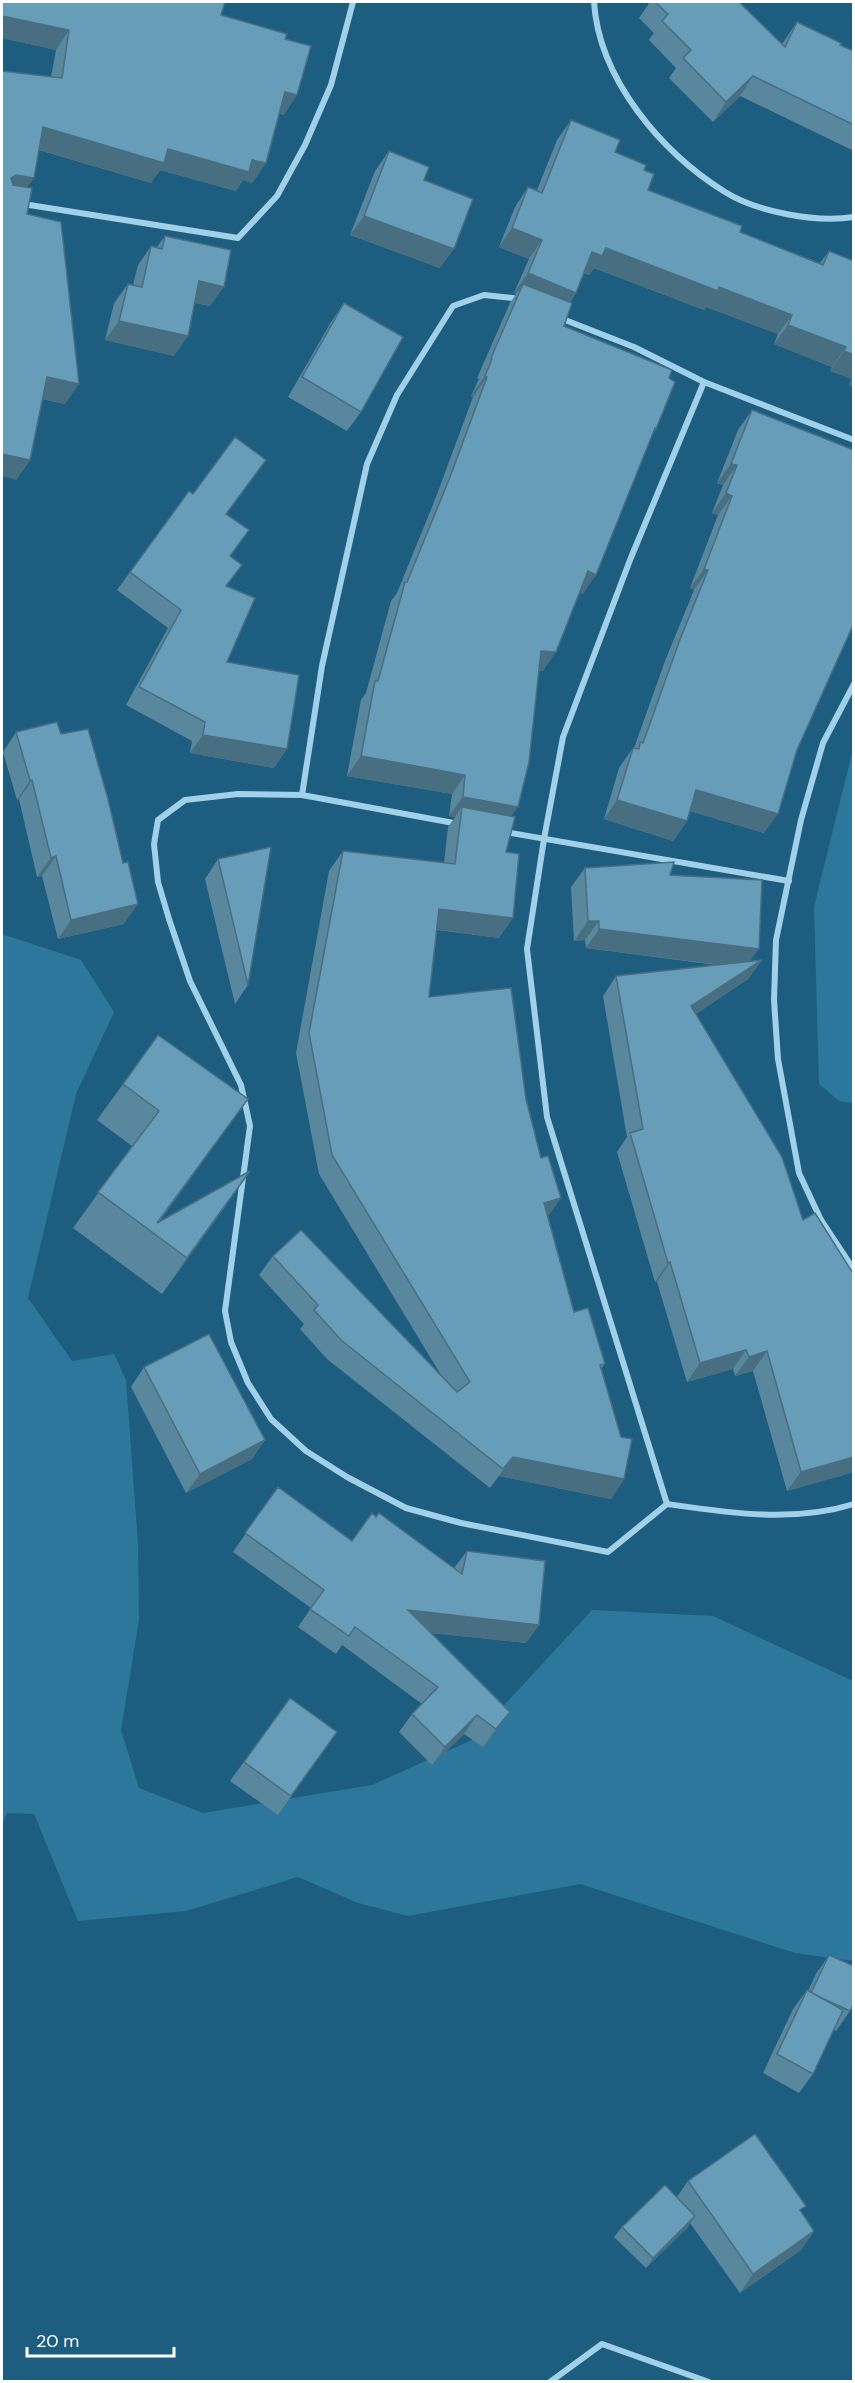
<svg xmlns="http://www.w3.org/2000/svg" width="855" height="2383" font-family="'DM Sans',sans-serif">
  <rect width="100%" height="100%" fill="#1d5d7f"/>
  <g fill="#2d779c">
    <polygon points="853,749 854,1103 853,1103 839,1101 819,1084 814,907"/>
    <polygon points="2,934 81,960 114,1012 76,1094 28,1298 72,1361 114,1354 126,1380 138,1544 139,1620 121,1730 139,1788 203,1813 372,1785 472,1740 592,1610 713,1616 853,1681 853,1961 795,1953 580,1884 408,1916 358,1903 298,1877 186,1911 78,1921 34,1814 7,1813 2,1825"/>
  </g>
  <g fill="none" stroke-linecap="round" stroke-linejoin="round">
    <g stroke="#a1d1e9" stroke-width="6">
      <path d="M 594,2 C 599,79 661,152 725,192 C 757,212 816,223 854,217"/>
      <polyline points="23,204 238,238 277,196 305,145 331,85 353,2"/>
      <polyline points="560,318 634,347 704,382 854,440"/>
      <polyline points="854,684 823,743 801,820 776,940 774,1000 778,1059 799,1173 821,1220 854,1270"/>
      <polyline points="302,795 322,666 367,464 397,395 453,306 484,295 513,298 520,301"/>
      <path d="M 459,824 L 302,795 L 238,794 L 185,800 L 158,820 L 154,844 L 158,882 L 169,919 L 190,981 L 241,1085 L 250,1126 L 225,1311 L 231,1342 L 248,1383 L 271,1419 L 306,1451 L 347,1477 L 406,1508 L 461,1523 L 608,1552 L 667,1504 C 729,1513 793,1523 854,1504"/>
      <polyline points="505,832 789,881"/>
      <polyline points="667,1504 547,1117 527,949 544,839 563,737 630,560 704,382"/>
      <polyline points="550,2382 602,2344 709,2382"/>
    </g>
  </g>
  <g fill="#59879e">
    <polygon points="2,2 221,15 285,39 284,115 279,113 266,163 252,183 243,180 236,191 160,170 151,183 39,150 27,188 27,214 65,404 42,399 30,460 16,480 2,71 51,77 56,50 2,38"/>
    <polygon points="650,2 739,2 782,44 797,22 840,45 854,51 854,151 740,96 713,122 669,78 676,68 649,40 654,33 639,18"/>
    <polygon points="571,120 615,152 644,170 648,190 740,232 820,263 829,251 854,261 854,387 849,385 852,379 830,371 832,367 774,344 778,334 706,307 704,310 594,268 589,275 584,273 576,293 570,302 564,326 669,378 656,429 652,436 583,594 580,593 543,671 539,671 511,816 506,852 499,938 437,930 429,997 526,1099 548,1216 574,1312 605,1364 601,1369 624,1479 611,1499 499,1476 490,1488 327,1359 300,1329 304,1324 259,1275 273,1256 441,1375 319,1174 296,1053 329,871 343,851 444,863 448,827 455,817 449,816 452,794 347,776 361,700 366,693 391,601 397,593 436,497 473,397 471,396 479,379 477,378 510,303 516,294 514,293 529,259 499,247 515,207 528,187 537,190 557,140"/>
    <polygon points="389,151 424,180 440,268 350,235 375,171"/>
    <polygon points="165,236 210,306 195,303 174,356 105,340 114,303 128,284 133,285 138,265 151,246 157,247"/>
    <polygon points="344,303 361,412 347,431 288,397 331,322"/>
    <polygon points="752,410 797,750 764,833 690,811 687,821 673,841 604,819 619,768 633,748 634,748 665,661 694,590 690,588 718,515 712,513 723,485 717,483 738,430"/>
    <polygon points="266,460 226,514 231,556 227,587 227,662 274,768 190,753 192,741 126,705 168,628 117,590 130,572 193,494"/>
    <polygon points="16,732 61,734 124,924 58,939 42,876 37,877 19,799 17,800 3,752"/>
    <polygon points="218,859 248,985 235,1004 205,879"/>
    <polygon points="585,868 670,875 751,961 762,960 748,979 696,1014 803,1220 849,1269 854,1275 854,1472 787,1491 753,1371 735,1376 733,1369 687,1382 657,1282 655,1282 617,1152 627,1137 603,996 616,976 716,965 586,948 585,940 574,941 571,887"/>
    <polygon points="123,1084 222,1135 159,1222 225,1207 162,1294 73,1228 132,1146 97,1120"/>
    <polygon points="144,1367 265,1440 252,1459 186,1493 131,1387"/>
    <polygon points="278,1487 352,1541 454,1568 467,1551 539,1625 526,1643 431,1633 497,1730 483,1747 464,1734 432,1765 399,1732 412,1714 422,1704 342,1645 336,1654 298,1627 311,1608 233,1552"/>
    <polygon points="290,1698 337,1732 278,1815 230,1781"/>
    <polygon points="829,1955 850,2011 836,2031 834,2029 813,2074 799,2093 763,2073 793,2009 807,1990 808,1991 816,1974"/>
    <polygon points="688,2181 801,2212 814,2231 801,2250 740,2293 690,2223 688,2227 646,2268 614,2237 622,2227 677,2197"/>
  </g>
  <g fill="#486e81">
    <polygon points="2,16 69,30 56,50 2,38"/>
    <polygon points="753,76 740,96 713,122 726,102"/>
    <polygon points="285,92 297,95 284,115 272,111"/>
    <polygon points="43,127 168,149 252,160 266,163 252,183 243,180 236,191 160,170 151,183 30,147"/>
    <polygon points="16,175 34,178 20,198 2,195 11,178"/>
    <polygon points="364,216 454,249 440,268 350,235"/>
    <polygon points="512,228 542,240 529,259 499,247"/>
    <polygon points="606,248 719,287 792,315 778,334 706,307 704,310 594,268 589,275 578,271 592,252"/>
    <polygon points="528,273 576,293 563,312 523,284 516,294 514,293"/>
    <polygon points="199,281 224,287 210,306 186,301"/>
    <polygon points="119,321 188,336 174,356 105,340"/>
    <polygon points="788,325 846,347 832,367 774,344"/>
    <polygon points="844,351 854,355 854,376 852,379 830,371"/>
    <polygon points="485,376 487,377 473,397 471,396"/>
    <polygon points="47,377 79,384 65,404 33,397"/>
    <polygon points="854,379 854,387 849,385"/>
    <polygon points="2,454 30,460 16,480 2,476"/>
    <polygon points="731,464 737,465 723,485 717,483"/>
    <polygon points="726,493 732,496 718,515 712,513"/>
    <polygon points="704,569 708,570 694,590 690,588"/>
    <polygon points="588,571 596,575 583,594 574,591"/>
    <polygon points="541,651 556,652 543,671 528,671"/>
    <polygon points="203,735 287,749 274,768 190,753"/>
    <polygon points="361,756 465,775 452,794 347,776"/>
    <polygon points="30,780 32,780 19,799 17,800"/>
    <polygon points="696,790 778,814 764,833 683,809"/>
    <polygon points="463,797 518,807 504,826 462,807 455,817 449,816"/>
    <polygon points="617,800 687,821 673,841 604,819"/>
    <polygon points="56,856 42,876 37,877 51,858"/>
    <polygon points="138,904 124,924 58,939 71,920"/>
    <polygon points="439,909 513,918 499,938 426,928"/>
    <polygon points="588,921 599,921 585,940 574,941"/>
    <polygon points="599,929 759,949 745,968 586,948"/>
    <polygon points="762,960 748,979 678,1026 691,1006"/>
    <polygon points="248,1099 222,1135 152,1232 151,1231"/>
    <polygon points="250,1171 225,1207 162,1294 187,1258"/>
    <polygon points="561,1198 547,1218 544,1203"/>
    <polygon points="670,1262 657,1282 655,1282 668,1263"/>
    <polygon points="746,1350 733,1369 687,1382 700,1363"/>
    <polygon points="767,1351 753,1371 735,1376 749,1357"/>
    <polygon points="265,1440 252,1459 186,1493 200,1474"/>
    <polygon points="513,1457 624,1479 611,1499 499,1476 490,1488"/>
    <polygon points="854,1457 854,1472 787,1491 801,1472"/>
    <polygon points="408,1610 539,1625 526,1643 395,1629"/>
    <polygon points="510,1712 497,1730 483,1747 496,1729"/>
    <polygon points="477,1715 464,1734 432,1765 445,1747"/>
    <polygon points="695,2216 688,2227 646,2268 653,2258"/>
    <polygon points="814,2231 801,2250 740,2293 753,2274"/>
  </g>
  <g fill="#679db8" stroke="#486e81" stroke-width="1.5">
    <polygon points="2,2 225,2 221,15 287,34 285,39 311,46 297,95 285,92 266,163 252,160 249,172 168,149 164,163 43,127 34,178 16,175 11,178 13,185 32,188 27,214 61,222 79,384 47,377 30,460 2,454 2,71 62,78 69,30 2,16"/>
    <polygon points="655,2 739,2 785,47 797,22 841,43 840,45 854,51 854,125 753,76 726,102 683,58 691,50 662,21 668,14"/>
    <polygon points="571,120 620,140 615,152 646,165 644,170 654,174 648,190 742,226 740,232 823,265 829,251 854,261 854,355 844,351 846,347 788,325 792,315 719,287 718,291 606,248 602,256 592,252 576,293 528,273 542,240 512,228 528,187 542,193"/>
    <polygon points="389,151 429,167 424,180 473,199 454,249 364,216"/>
    <polygon points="165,236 231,250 224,287 199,281 188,336 119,321 128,284 142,287 151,246 162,249"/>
    <polygon points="523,284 572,303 564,326 672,370 669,378 675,382 656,429 655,428 596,575 588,571 556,652 541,651 529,762 518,807 463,797 465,775 361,756 375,681 378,681 405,582 407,582 450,477 487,377 485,376 492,359 491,358"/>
    <polygon points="344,303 403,337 361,412 302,377"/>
    <polygon points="752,410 854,450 854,623 797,750 778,814 696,790 687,821 617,800 633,748 639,749 640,742 643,743 679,642 708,570 704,569 732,496 726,493 737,465 731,464"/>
    <polygon points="235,437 266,460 226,514 249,530 230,556 242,565 226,586 255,598 227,662 299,675 287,749 203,735 205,722 139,687 181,610 130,572 189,491 193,494"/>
    <polygon points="57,722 61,734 88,729 108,799 123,863 128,862 138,904 71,920 56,856 51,858 32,780 30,780 16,732"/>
    <polygon points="462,807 515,817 506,852 519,854 513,918 439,909 429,997 511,988 526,1099 541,1158 548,1156 561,1198 544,1203 574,1312 588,1308 605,1364 600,1365 621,1437 632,1439 624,1479 513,1457 503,1469 341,1340 314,1310 318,1305 273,1256 301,1230 457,1392 470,1382 332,1155 309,1033 343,851 455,864"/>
    <polygon points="271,847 248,985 218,859"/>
    <polygon points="674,862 670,875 762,880 759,949 599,929 599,921 588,921 585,868"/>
    <polygon points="762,960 691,1006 782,1157 803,1220 815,1213 854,1275 854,1457 801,1472 767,1351 749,1357 746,1350 700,1363 670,1262 668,1263 630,1133 643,1129 616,976"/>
    <polygon points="158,1035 248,1099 157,1223 250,1171 187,1258 98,1192 159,1111 123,1084"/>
    <polygon points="209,1334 265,1440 200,1474 144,1367"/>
    <polygon points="278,1487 352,1541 372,1513 376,1517 379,1513 462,1574 467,1551 545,1561 539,1625 408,1610 510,1712 496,1729 477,1715 445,1747 412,1714 438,1687 355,1627 349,1636 310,1609 324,1590 245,1533"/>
    <polygon points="290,1698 337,1732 291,1796 244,1762"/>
    <polygon points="829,1955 854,1966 854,2003 850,2011 811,1993"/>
    <polygon points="807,1990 843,2010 813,2074 777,2054"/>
    <polygon points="755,2134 806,2206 800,2210 814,2231 753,2274 688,2181"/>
    <polygon points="665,2185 695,2216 653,2258 622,2227"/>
  </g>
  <rect width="855" height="2383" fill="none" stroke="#ffffff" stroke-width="6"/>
  <path d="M27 2347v9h147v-9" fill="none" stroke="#ffffff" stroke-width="3"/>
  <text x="36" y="2347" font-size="18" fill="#ffffff" stroke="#1d5d7f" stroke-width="4.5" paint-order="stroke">20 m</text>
</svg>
